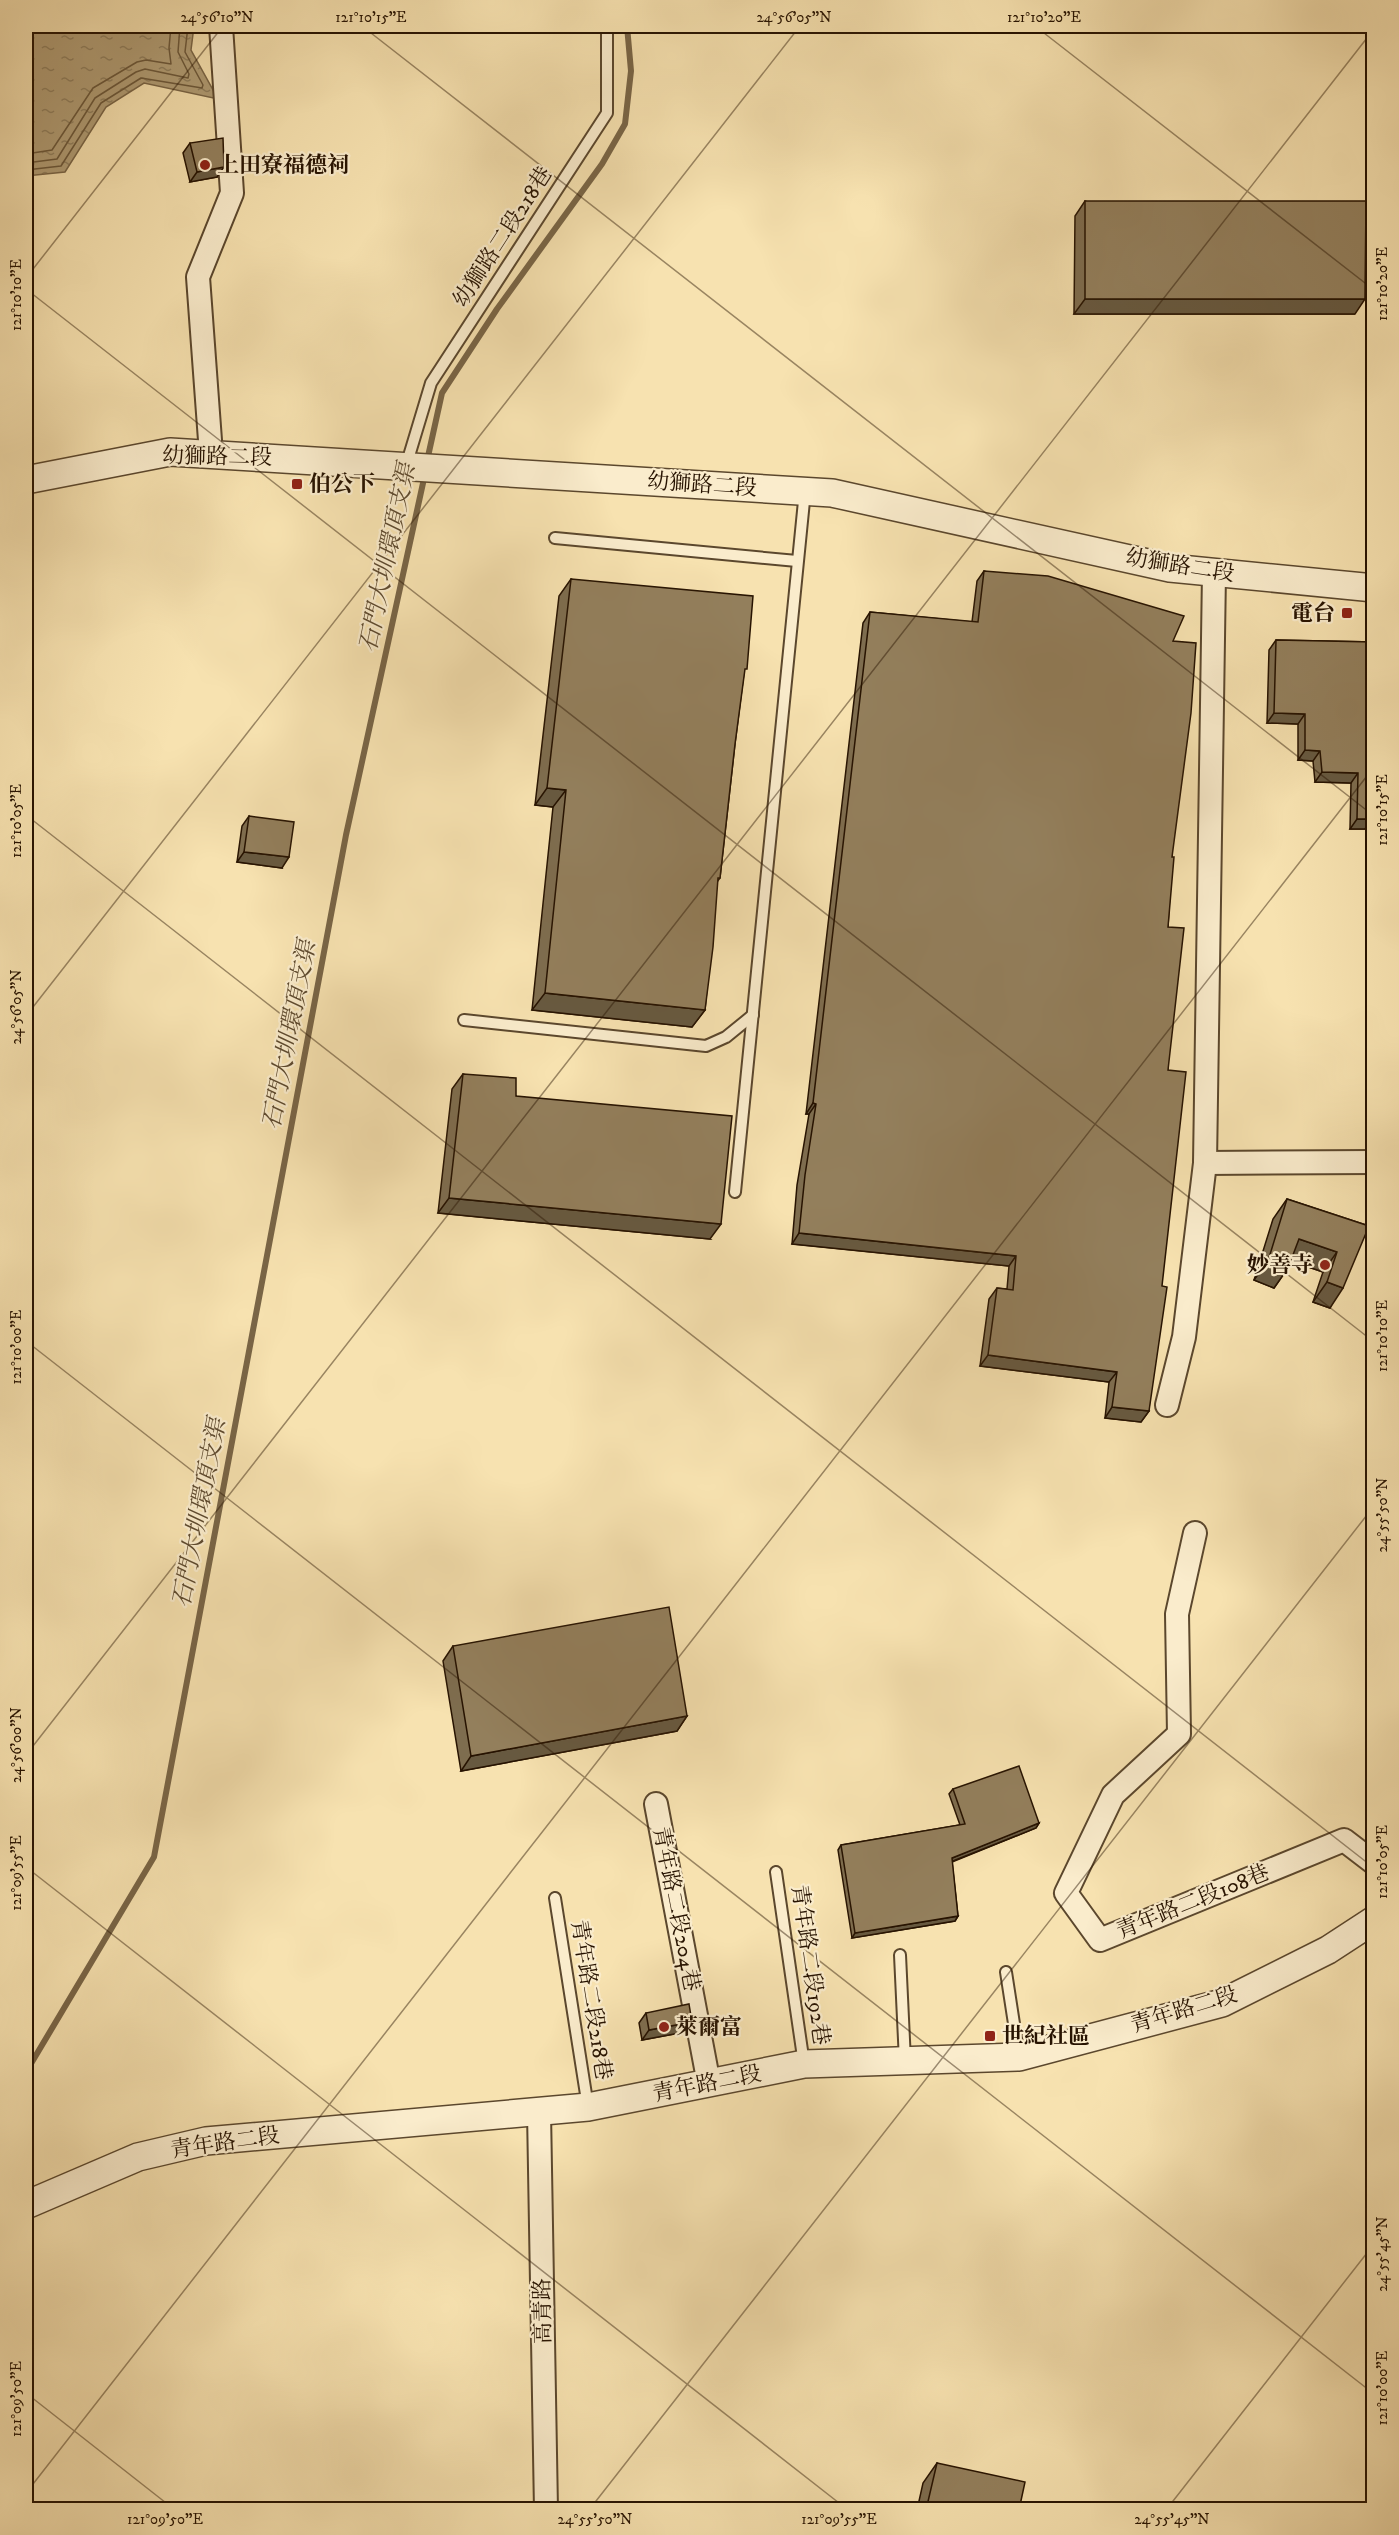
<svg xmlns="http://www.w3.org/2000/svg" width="1399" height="2535" font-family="'IM FELL DW Pica','Noto Serif TC',serif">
  <defs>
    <pattern id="water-ripples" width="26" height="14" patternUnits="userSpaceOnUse" patternTransform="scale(1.5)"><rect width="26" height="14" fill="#b09c74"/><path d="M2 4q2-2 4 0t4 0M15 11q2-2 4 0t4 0" fill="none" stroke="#8f7e5d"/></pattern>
  </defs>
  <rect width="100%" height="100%" fill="#f7e2b0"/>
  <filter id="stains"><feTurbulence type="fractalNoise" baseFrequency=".00333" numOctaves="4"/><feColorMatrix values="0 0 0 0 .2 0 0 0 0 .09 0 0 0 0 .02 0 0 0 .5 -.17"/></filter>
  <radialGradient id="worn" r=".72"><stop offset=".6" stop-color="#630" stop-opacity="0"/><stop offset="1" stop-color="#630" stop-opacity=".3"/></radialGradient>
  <polygon fill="url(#water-ripples)" stroke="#796546" stroke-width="1.5" points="26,26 194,26 191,50 218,99 144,83 106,107 65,172 26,176"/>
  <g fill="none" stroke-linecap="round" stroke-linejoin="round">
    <g stroke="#6c583a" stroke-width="1.5">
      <polyline points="26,154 52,150 93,88 137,62 146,60 171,64 169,48 171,26"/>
      <polyline points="26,163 57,159 95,98 136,72 145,69 188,78 189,74 178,52 180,26"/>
      <polyline points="26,170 61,166 101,103 141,78 202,88 203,85 185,52 188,26"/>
    </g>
    <g stroke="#796546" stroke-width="6">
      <polyline points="427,461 442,393 497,309 602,164 625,124 631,71 627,26"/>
      <polyline points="26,2072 154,1857 346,835 425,474"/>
    </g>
    <defs>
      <g id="service">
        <polyline points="406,466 431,383 607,113 607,26"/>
        <polyline points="555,538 797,561"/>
        <polyline points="464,1020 706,1046 726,1037 753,1015"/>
        <polyline points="735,1192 805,491"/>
        <polyline points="776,1872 804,2064"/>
        <polyline points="555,1898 588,2107"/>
        <polyline points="900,1955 905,2061"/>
        <polyline points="1006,1972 1019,2056"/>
      </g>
      <g id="minor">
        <polyline points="211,454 198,277 232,193 221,26"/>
        <polyline points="1205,1163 1374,1162"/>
        <polyline points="1167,1405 1184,1337 1205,1163 1214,573"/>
        <polyline points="1195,1533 1177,1614 1179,1734 1113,1795 1066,1893 1100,1940 1344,1840 1374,1863"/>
        <polyline points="656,1804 709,2084"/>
        <polyline points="539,2112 546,2510"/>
      </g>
      <g id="tertiary">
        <polyline points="26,480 170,452 832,493 1170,568 1374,588"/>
        <polyline points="26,2205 138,2157 206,2141 588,2107 804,2064 1019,2057 1222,2003 1328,1950 1374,1920"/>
      </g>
    </defs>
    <use href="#service" stroke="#5b472d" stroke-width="14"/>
    <use href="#minor" stroke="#5b472d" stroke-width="26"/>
    <use href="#tertiary" stroke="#5b472d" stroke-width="30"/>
    <use href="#service" stroke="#faeccc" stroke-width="10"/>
    <use href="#minor" stroke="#faeccc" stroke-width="22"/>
    <use href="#tertiary" stroke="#faeccc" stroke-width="27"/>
  </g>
  <g fill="#7e6d4f" stroke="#271301" stroke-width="1.5">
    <polygon points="190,143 217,177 190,182 183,153"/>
    <polygon points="1085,201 1355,314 1074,314 1075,216"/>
    <polygon points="984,571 1173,641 1172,857 1168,927 1168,1070 1149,1411 1141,1422 1105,1418 1109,1382 980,1366 989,1299 997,1288 1007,1289 1009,1266 792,1244 797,1185 809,1114 806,1114 863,623 870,612 972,622 977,581"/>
    <polygon points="571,579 744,673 735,744 720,878 717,882 705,1010 692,1027 532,1010 553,807 535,805 559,596"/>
    <polygon points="1276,640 1374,642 1372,819 1365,829 1350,829 1351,783 1315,782 1313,761 1298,760 1298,724 1267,723 1269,650"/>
    <polygon points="249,816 282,868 237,862 242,826"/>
    <polygon points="463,1074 516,1096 710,1239 438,1213 452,1089"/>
    <polygon points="1287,1199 1369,1226 1330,1308 1313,1302 1323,1272 1291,1261 1288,1268 1274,1288 1254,1280 1273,1219"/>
    <polygon points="453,1646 687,1716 677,1731 461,1771 443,1661"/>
    <polygon points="953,1789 1039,1823 1036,1828 952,1862 958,1916 955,1921 852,1938 838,1850 841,1845 960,1825 949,1794"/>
    <polygon points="646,2013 685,2032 642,2040 639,2023"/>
    <polygon points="937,2463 1019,2510 917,2510 923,2483"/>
  </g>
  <g fill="#675940" stroke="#271301" stroke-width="1.5">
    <polygon points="224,167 217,177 190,182 197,172"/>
    <polygon points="1085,299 1365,299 1355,314 1074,314"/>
    <polygon points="1274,713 1305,714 1298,724 1267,723"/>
    <polygon points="1305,750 1320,751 1313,761 1298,760"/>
    <polygon points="1322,772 1358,773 1351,783 1315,782"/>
    <polygon points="547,788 566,790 553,807 535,805"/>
    <polygon points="1357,819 1372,819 1365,829 1350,829"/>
    <polygon points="244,852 289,857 282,868 237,862"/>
    <polygon points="545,993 705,1010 692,1027 532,1010"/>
    <polygon points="813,1103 816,1104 809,1114 806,1114"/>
    <polygon points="449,1198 721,1224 710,1239 438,1213"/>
    <polygon points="799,1233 1016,1256 1009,1266 792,1244"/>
    <polygon points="1299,1239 1337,1252 1323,1272 1285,1259"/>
    <polygon points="1268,1261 1288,1268 1274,1288 1254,1280"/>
    <polygon points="1327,1282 1343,1288 1330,1308 1313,1302"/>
    <polygon points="988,1355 1117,1372 1109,1382 980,1366"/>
    <polygon points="1112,1407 1149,1411 1141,1422 1105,1418"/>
    <polygon points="687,1716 677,1731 461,1771 471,1756"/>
    <polygon points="1039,1823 1036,1828 948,1863 952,1858"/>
    <polygon points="958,1916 955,1921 852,1938 855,1933"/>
    <polygon points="692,2022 685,2032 642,2040 649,2030"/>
  </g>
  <g fill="#937f5c" stroke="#271301" stroke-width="1.5">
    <polygon points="223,138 224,167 197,172 190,143"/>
    <polygon points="1085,201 1366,201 1365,299 1085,299"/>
    <polygon points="984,571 1048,576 1184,616 1173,641 1196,643 1191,713 1172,857 1174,857 1168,927 1184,928 1168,1070 1186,1072 1162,1286 1167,1287 1149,1411 1112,1407 1117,1372 988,1355 997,1288 1013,1290 1016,1256 799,1233 805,1175 816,1104 813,1103 870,612 978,622"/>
    <polygon points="571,579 753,596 747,669 745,669 735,744 720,878 718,878 713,947 705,1010 545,993 566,790 547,788"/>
    <polygon points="1276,640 1374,642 1374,741 1372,819 1357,819 1358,773 1322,772 1320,751 1305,750 1305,714 1274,713"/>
    <polygon points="249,816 294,822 289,857 244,852"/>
    <polygon points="463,1074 516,1078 516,1096 732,1116 721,1224 449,1198"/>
    <polygon points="1287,1199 1369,1226 1343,1288 1327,1282 1337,1252 1299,1239 1288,1268 1268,1261"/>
    <polygon points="669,1607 687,1716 471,1756 453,1646"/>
    <polygon points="1019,1766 1039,1823 952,1858 958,1916 855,1933 841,1845 965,1824 953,1789"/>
    <polygon points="689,2004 692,2022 649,2030 646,2013"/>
    <polygon points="937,2463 1025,2482 1019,2510 926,2510"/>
  </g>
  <path fill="none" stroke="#271301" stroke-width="1.5" stroke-opacity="0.45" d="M 362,26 L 1374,816M 1035,26 L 1374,290M 26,278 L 223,26M 26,289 L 1374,1342M 26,815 L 1374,1868M 26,1016 L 800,26M 26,1341 L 1374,2394M 26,1755 L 1374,29M 26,1867 L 848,2510M 26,2393 L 175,2510M 26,2493 L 1374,767M 589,2510 L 1374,1506M 1166,2510 L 1374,2244"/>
  <g fill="#8f2418" stroke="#faeccc" stroke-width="2">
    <circle cx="205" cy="165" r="6"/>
    <rect x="291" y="478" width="12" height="12" rx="3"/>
    <rect x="1341" y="607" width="12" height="12" rx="3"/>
    <circle cx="1325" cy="1265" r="6"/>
    <circle cx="664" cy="2027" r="6"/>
    <rect x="984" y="2030" width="12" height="12" rx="3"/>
  </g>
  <g text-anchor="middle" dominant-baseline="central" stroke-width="4.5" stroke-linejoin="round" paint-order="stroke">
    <g font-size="22" font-weight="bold" fill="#271301" stroke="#faeccc" text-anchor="start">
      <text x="217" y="165">上田寮福德祠</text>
      <text x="309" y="484">伯公下</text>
      <text x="1335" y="613" text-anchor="end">電台</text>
      <text x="1313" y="1265" text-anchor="end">妙善寺</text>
      <text x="676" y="2027">萊爾富</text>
      <text x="1002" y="2036">世紀社區</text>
    </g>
    <g font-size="22" fill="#271301" stroke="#faeccc">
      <text transform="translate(503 237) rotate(-57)">幼獅路二段218巷</text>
      <text transform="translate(217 457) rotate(1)">幼獅路二段</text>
      <text transform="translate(702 485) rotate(4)">幼獅路二段</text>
      <text transform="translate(1180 566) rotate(9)">幼獅路二段</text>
      <text transform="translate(1193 1902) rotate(-22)">青年路二段108巷</text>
      <text transform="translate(676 1909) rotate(79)">青年路二段204巷</text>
      <text transform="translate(810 1965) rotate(82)">青年路二段192巷</text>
      <text transform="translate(591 2000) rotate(81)">青年路二段218巷</text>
      <text transform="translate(1184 2010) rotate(-17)">青年路二段</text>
      <text transform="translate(707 2084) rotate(-11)">青年路二段</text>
      <text transform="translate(225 2143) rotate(-8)">青年路二段</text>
      <text transform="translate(543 2311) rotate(-91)">高青路</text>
    </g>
    <g font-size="24" font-style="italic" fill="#5e4a2f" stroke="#faeccc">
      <text transform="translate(388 558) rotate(-78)">石門大圳環頂支渠</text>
      <text transform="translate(290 1035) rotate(-79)">石門大圳環頂支渠</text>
      <text transform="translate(200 1513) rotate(-79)">石門大圳環頂支渠</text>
    </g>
  </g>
  <rect width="1399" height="2535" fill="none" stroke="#f7e2b0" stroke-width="66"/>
  <rect x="33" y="33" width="1333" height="2469" fill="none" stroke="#271301" stroke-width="2"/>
  <g font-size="15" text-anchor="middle" fill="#271301">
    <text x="217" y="22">24°56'10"N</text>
    <text x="371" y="22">121°10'15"E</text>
    <text x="794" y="22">24°56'05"N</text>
    <text x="1044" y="22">121°10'20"E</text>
    <text transform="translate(1382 284) rotate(-90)" y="5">121°10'20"E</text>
    <text transform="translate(16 295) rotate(-90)" y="5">121°10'10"E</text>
    <text transform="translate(1382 810) rotate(-90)" y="5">121°10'15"E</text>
    <text transform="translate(16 821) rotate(-90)" y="5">121°10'05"E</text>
    <text transform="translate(16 1007) rotate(-90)" y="5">24°56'05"N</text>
    <text transform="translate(1382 1336) rotate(-90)" y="5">121°10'10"E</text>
    <text transform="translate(16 1347) rotate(-90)" y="5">121°10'00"E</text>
    <text transform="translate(1382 1515) rotate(-90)" y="5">24°55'50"N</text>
    <text transform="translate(16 1745) rotate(-90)" y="5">24°56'00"N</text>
    <text transform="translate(1382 1862) rotate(-90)" y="5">121°10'05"E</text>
    <text transform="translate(16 1873) rotate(-90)" y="5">121°09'55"E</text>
    <text transform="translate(1382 2254) rotate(-90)" y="5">24°55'45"N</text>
    <text transform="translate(1382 2388) rotate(-90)" y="5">121°10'00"E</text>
    <text transform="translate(16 2399) rotate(-90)" y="5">121°09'50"E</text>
    <text x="165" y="2524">121°09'50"E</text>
    <text x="595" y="2524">24°55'50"N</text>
    <text x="839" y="2524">121°09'55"E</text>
    <text x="1172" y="2524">24°55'45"N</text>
  </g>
  <rect width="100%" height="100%" filter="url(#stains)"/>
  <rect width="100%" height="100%" fill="url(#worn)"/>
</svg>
